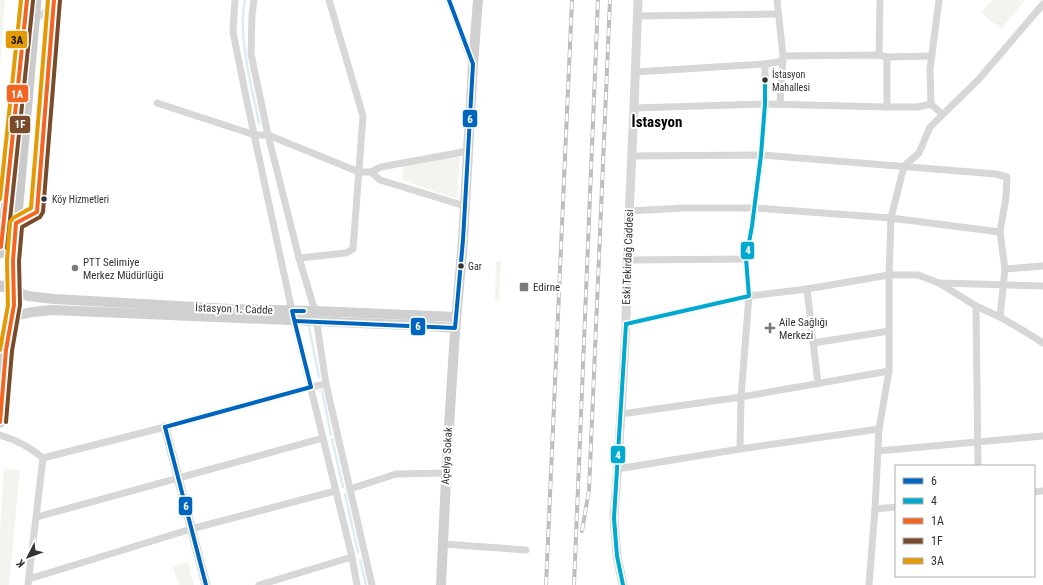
<svg xmlns="http://www.w3.org/2000/svg" width="1043" height="585" font-family="'Roboto Condensed',sans-serif">
  <rect width="100%" height="100%" fill="#fff"/>
  <g fill="#f1f5ed">
    <polygon points="0,0 5,0 0,67"/>
    <polygon points="992,0 1025,0 1001,29 981,13"/>
    <polygon points="460,155 457,199 402,180 404,164"/>
    <polygon points="496,261 501,261 499,300 495,300"/>
    <polygon points="4,469 20,470 9,585 0,585 0,529"/>
    <polygon points="188,562 194,585 179,585 173,567"/>
  </g>
  <g fill="none" stroke-linecap="round" stroke-linejoin="round">
    <g stroke="#ddebf3" stroke-width="2.5">
      <path d="M 245,0 C 237,36 252,87 259,123"/>
      <polyline points="309,327 319,377"/>
      <polyline points="322,391 331,435"/>
      <polyline points="332,439 343,487"/>
      <polyline points="345,494 358,552"/>
      <polyline points="360,560 366,585"/>
    </g>
    <g stroke="#d7d7d7" stroke-width="7">
      <polyline points="235,0 233,32 246,97 292,311 352,557 357,585"/>
      <polyline points="254,0 252,15 251,54 268,135 299,258 315,311 326,384 372,585"/>
      <polyline points="449,0 472,63"/>
      <polyline points="777,0 783,56 780,103"/>
      <polyline points="637,16 778,14"/>
      <polyline points="34,20 54,6"/>
      <polyline points="879,55 880,0"/>
      <polyline points="783,56 879,55 887,57 931,56"/>
      <polyline points="887,57 887,107"/>
      <polyline points="635,72 765,64 783,61"/>
      <polyline points="157,103 255,135 268,135 359,172 371,172 380,180 465,206"/>
      <polyline points="931,104 930,69 939,0"/>
      <polyline points="634,108 765,104 887,107 918,107 931,104 942,114"/>
      <polyline points="631,156 761,155 996,174 1007,177 1006,197 1000,232 1005,269 1000,317"/>
      <polyline points="371,172 381,167 468,151"/>
      <polyline points="630,211 683,208 754,208 891,218 1000,232"/>
      <polyline points="16,223 37,212 54,0"/>
      <polyline points="299,258 346,253 353,249 363,116 329,0"/>
      <polyline points="627,260 746,259"/>
      <polyline points="1005,269 1043,266"/>
      <polyline points="940,283 1043,286"/>
      <polyline points="807,289 818,384"/>
      <polyline points="976,306 978,466"/>
      <polyline points="626,324 749,296 807,289 889,275 918,275 939,283 976,306 1000,317 1029,334 1043,343"/>
      <polyline points="813,343 889,331"/>
      <polyline points="621,414 741,397 889,371"/>
      <path d="M 0,435 C 17,440 30,447 43,458"/>
      <polyline points="740,449 741,397 749,296 746,259 752,226 761,155 765,104 765,64"/>
      <polyline points="878,451 1043,436"/>
      <polyline points="43,458 165,427 311,387 326,384"/>
      <polyline points="617,469 740,449 879,429"/>
      <polyline points="350,489 396,474 446,473"/>
      <polyline points="1034,492 1043,491"/>
      <polyline points="875,509 896,507"/>
      <polyline points="37,517 323,438"/>
      <polyline points="443,544 526,550"/>
      <polyline points="29,579 191,529 335,491"/>
      <polyline points="28,585 43,458"/>
      <polyline points="259,585 352,557"/>
      <polyline points="869,585 875,509 879,429 889,371 889,275 891,218 904,166 919,153 930,127 979,79 1043,4"/>
    </g>
    <g stroke="#d7d7d7" stroke-width="9">
      <polyline points="165,427 206,585"/>
      <polyline points="623,585 617,556 614,518 621,414 626,324 627,260 634,108 638,0"/>
    </g>
    <g stroke="#d0d0d0" stroke-width="10">
      <polyline points="13,291 28,296 54,299 231,309 315,311 456,317"/>
      <polyline points="12,316 33,312 52,310 429,326 455,328"/>
      <polyline points="441,585 447,458 455,332 463,240 473,64 478,0"/>
    </g>
    <g stroke="#cacaca" stroke-width="11">
      <polyline points="0,253 4,229 27,0"/>
      <polyline points="0,286 6,287 13,291"/>
      <polyline points="0,422 6,350 14,305 13,261 36,0"/>
    </g>
    <defs>
      <g id="rail">
        <polyline points="582,531 589,490 610,0"/>
        <polyline points="546,585 572,0"/>
        <polyline points="574,585 598,0"/>
      </g>
    </defs>
    <use href="#rail" stroke="#bebebe" stroke-width="4"/>
    <use href="#rail" stroke="#fff" stroke-width="2.5" stroke-dasharray="8" stroke-linecap="butt"/>
    <defs>
      <g id="bus-1">
        <polyline points="304,311 292,311 311,387"/>
        <polyline points="295,321 455,328 463,240 473,64 449,0"/>
        <polyline points="165,427 206,585"/>
        <polyline points="165,427 311,387"/>
      </g>
      <g id="bus-2">
        <polyline points="626,324 749,296 746,259 752,226 761,155 765,104 765,80"/>
        <polyline points="623,585 617,556 614,518 626,324"/>
      </g>
      <g id="bus-3">
        <polyline points="1,247 27,0"/>
        <polyline points="0,422 6,350 14,305 13,261 16,223 37,212 54,0"/>
      </g>
      <g id="bus-4">
        <polyline points="7,248 33,1"/>
        <polyline points="6,422 12,351 20,305 19,261 22,227 40,217 43,212 60,0"/>
      </g>
      <g id="bus-5">
        <polyline points="0,199 21,0"/>
        <polyline points="0,350 8,305 7,261 10,222 13,218 31,208 48,0"/>
      </g>
    </defs>
    <use href="#bus-1" stroke="#fff" stroke-width="7"/>
    <use href="#bus-2" stroke="#fff" stroke-width="7"/>
    <use href="#bus-3" stroke="#fff" stroke-width="7"/>
    <use href="#bus-4" stroke="#fff" stroke-width="7"/>
    <use href="#bus-5" stroke="#fff" stroke-width="7"/>
    <use href="#bus-1" stroke="#0065bd" stroke-width="4"/>
    <use href="#bus-2" stroke="#00a9ce" stroke-width="4"/>
    <use href="#bus-3" stroke="#f26522" stroke-width="4"/>
    <use href="#bus-4" stroke="#7a4b2a" stroke-width="4"/>
    <use href="#bus-5" stroke="#e39a05" stroke-width="4"/>
  </g>
  <g fill="#333" stroke="#fff" stroke-width="1.5">
    <circle cx="765" cy="80" r="3.5"/>
    <circle cx="44" cy="199" r="3.5"/>
    <circle cx="461" cy="266" r="3.5"/>
  </g>
  <g fill="#7a7a7a" stroke="#fff" stroke-width="1.5">
    <circle cx="75" cy="268" r="4"/>
    <rect x="519" y="282" width="10" height="10" rx="2"/>
    <path d="M768 322h4v4h4v4h-4v4h-4v-4h-4v-4h4z"/>
  </g>
  <g text-anchor="middle" dominant-baseline="central" stroke-width="4" stroke-linejoin="round" paint-order="stroke">
    <g font-size="10" fill="#333" stroke="#fff" text-anchor="start">
      <text x="772" y="74">İstasyon<tspan x="772" dy="13">Mahallesi</tspan></text>
      <text x="52" y="199">Köy Hizmetleri</text>
      <text x="468" y="266">Gar</text>
    </g>
    <g font-size="11" fill="#333" stroke="#fff">
      <text transform="translate(628 257) rotate(-88)">Eski Tekirdağ Caddesi</text>
      <text transform="translate(234 309) rotate(2)">İstasyon 1. Cadde</text>
      <text transform="translate(447 456) rotate(-87)">Açelya Sokak</text>
    </g>
    <g font-size="11" fill="#333" stroke="#fff" text-anchor="start">
      <text x="83" y="262">PTT Selimiye<tspan x="83" dy="13">Merkez Müdürlüğü</tspan></text>
      <text x="533" y="287">Edirne</text>
      <text x="779" y="322">Aile Sağlığı<tspan x="779" dy="13">Merkezi</tspan></text>
    </g>
    <g font-size="15" font-weight="bold" fill="#000" stroke="#fff">
      <text x="657" y="122">İstasyon</text>
    </g>
  </g>
  <g stroke="#fff" stroke-width="1.5">
    <rect x="5" y="30" width="23" height="19" rx="4" fill="#e39a05"/>
    <rect x="6" y="84" width="23" height="19" rx="4" fill="#f26522"/>
    <rect x="462" y="109" width="16" height="19" rx="4" fill="#0065bd"/>
    <rect x="9" y="115" width="22" height="19" rx="4" fill="#7a4b2a"/>
    <rect x="740" y="241" width="15" height="19" rx="4" fill="#00a9ce"/>
    <rect x="410" y="317" width="16" height="19" rx="4" fill="#0065bd"/>
    <rect x="610" y="445" width="16" height="19" rx="4" fill="#00a9ce"/>
    <rect x="178" y="496" width="15" height="20" rx="4" fill="#0065bd"/>
  </g>
  <g font-size="11" text-anchor="middle" font-weight="bold" fill="#fff">
    <text x="17" y="98">1A</text>
    <text x="470" y="123">6</text>
    <text x="20" y="128">1F</text>
    <text x="748" y="254">4</text>
    <text x="418" y="330">6</text>
    <text x="618" y="459">4</text>
    <text x="186" y="510">6</text>
  </g>
  <g font-size="11" text-anchor="middle" font-weight="bold" fill="#111">
    <text x="17" y="44">3A</text>
  </g>
  <rect x="895" y="465" width="140" height="112" fill="#ffffff" stroke="#adadad"/>
  <rect x="903" y="478" width="20" height="6" fill="#0065bd" stroke="#adadad"/>
  <text x="931" y="485" font-size="12" fill="#333333">6</text>
  <rect x="903" y="498" width="20" height="6" fill="#00a9ce" stroke="#adadad"/>
  <text x="931" y="505" font-size="12" fill="#333333">4</text>
  <rect x="903" y="518" width="20" height="6" fill="#f26522" stroke="#adadad"/>
  <text x="931" y="525" font-size="12" fill="#333333">1A</text>
  <rect x="903" y="538" width="20" height="6" fill="#7a4b2a" stroke="#adadad"/>
  <text x="931" y="545" font-size="12" fill="#333333">1F</text>
  <rect x="903" y="558" width="20" height="6" fill="#e39a05" stroke="#adadad"/>
  <text x="931" y="565" font-size="12" fill="#333333">3A</text>
  <g transform="translate(28 557) rotate(228)" stroke="#ffffff" stroke-width="3" paint-order="stroke">
  <path d="M0-3L7 15L0 10L-7 15Z" fill="#333333"/>
  <text y="-6" font-size="11" font-weight="bold" text-anchor="middle" fill="#333333">K</text>
  </g>
</svg>
